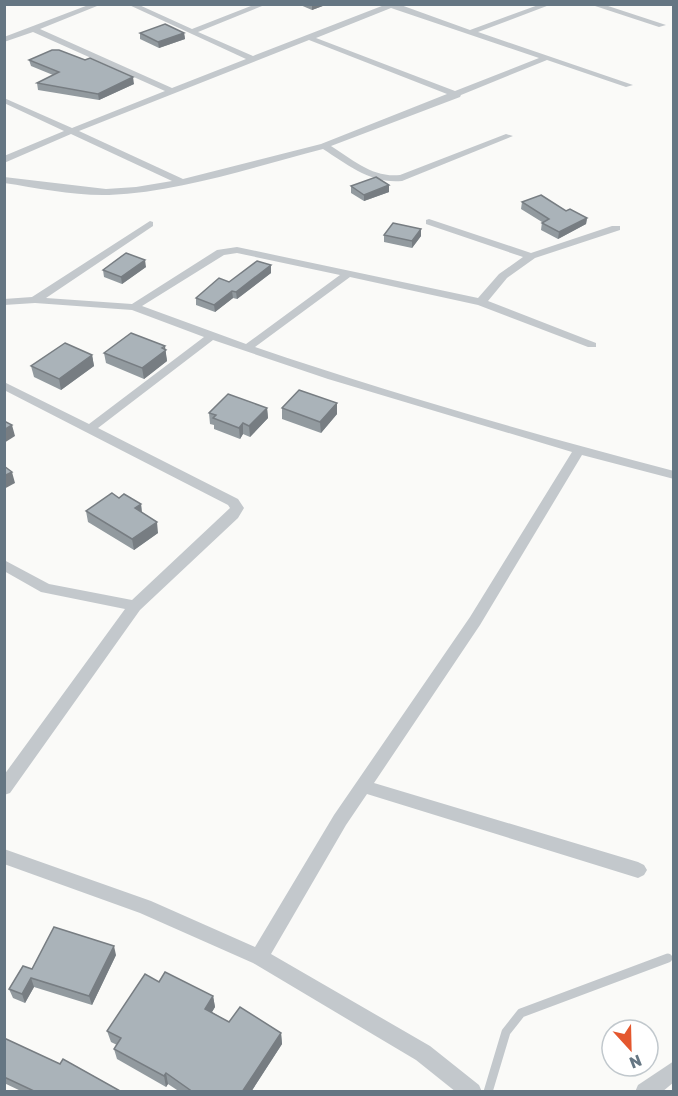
<svg xmlns="http://www.w3.org/2000/svg" width="678" height="1096" font-family="Rubik,sans-serif">
  <rect width="100%" height="100%" fill="#fafaf8"/>
  <g fill="none" stroke-linecap="round" stroke-linejoin="round">
    <polyline stroke="#c3c8cc" stroke-width="9" points="488,1092 506,1032 521,1013 668,958"/>
    <g fill="#c3c8cc" fill-rule="evenodd">
      <path d="M 91,4 L 102,4 L 40,29 L 172,88 L 246,59 L 127,4 L 137,4 L 192,29 L 256,4 L 267,4 L 198,32 L 253,56 L 387,4 L 398,4 L 470,30 L 541,4 L 552,4 L 478,32 L 633,85 L 626,87 L 547,60 L 461,95 L 460,97 L 331,146 C 353,160 373,178 400,175 L 506,134 L 513,136 L 402,181 C 371,184 348,165 323,149 C 253,167 181,192 109,195 C 74,196 38,188 4,183 L 4,177 L 106,189 L 136,187 L 172,181 L 71,134 L 4,163 L 4,156 L 64,131 L 4,103 L 4,98 L 72,128 L 165,91 L 33,32 L 4,42 L 4,37 ZM 391,8 L 539,58 L 455,91 L 316,38 ZM 309,40 L 447,94 L 321,144 L 183,179 L 79,131 Z"/>
      <polygon points="589,4 602,4 666,25 659,27"/>
      <path d="M 429,219 L 531,253 L 612,226 L 620,226 L 620,230 L 535,258 L 507,278 L 488,301 L 596,343 L 596,347 L 588,347 L 478,305 L 350,277 L 255,347 C 393,394 533,434 674,471 L 674,479 L 582,455 L 480,625 L 374,783 L 638,862 L 644,865 L 647,870 L 644,875 L 638,878 L 367,794 L 346,825 L 271,954 L 430,1046 L 479,1085 L 482,1092 L 456,1092 L 416,1060 L 253,963 L 140,913 L 4,864 L 4,849 L 151,901 L 255,947 L 334,815 L 470,617 L 572,452 L 328,379 L 213,340 L 98,428 L 238,499 L 244,508 L 238,518 L 140,610 L 10,793 L 4,795 L 4,775 L 125,609 L 41,592 L 4,571 L 4,560 L 49,584 L 132,600 L 230,508 L 228,505 L 4,390 L 4,382 L 89,424 L 204,337 L 132,310 L 35,303 L 4,305 L 4,299 L 32,297 L 150,221 L 153,222 L 153,226 L 46,298 L 132,304 L 217,250 L 237,247 L 478,298 L 499,274 L 523,257 L 426,224 L 426,220 ZM 237,253 L 340,275 L 246,344 L 142,306 L 224,255 Z"/>
      <polygon points="674,1061 674,1082 662,1092 635,1092 638,1085"/>
    </g>
  </g>
  <g fill="#929a9f">
    <polygon points="298,4 328,4 312,10"/>
    <polygon points="140,33 184,33 185,39 159,48 140,39"/>
    <polygon points="29,60 134,84 99,100 38,90 37,83 53,75 31,66"/>
    <polygon points="351,186 389,192 364,201 351,193"/>
    <polygon points="522,202 566,211 587,218 586,224 558,239 541,230 542,222 521,209"/>
    <polygon points="421,229 421,236 412,248 384,242 384,235"/>
    <polygon points="271,265 271,273 237,299 233,298 215,312 196,305 196,298 229,282"/>
    <polygon points="146,267 122,284 104,277 103,270"/>
    <polygon points="165,349 167,361 144,379 106,363 104,353"/>
    <polygon points="92,355 94,366 61,390 34,377 31,366"/>
    <polygon points="337,403 337,414 321,433 282,419 282,408"/>
    <polygon points="267,408 268,418 250,437 243,434 240,439 214,429 214,425 210,424 209,413"/>
    <polygon points="119,498 141,504 142,513 158,533 134,550 88,522 86,511"/>
    <polygon points="116,955 92,1005 34,987 25,1003 13,998 9,989 32,969"/>
    <polygon points="159,982 213,996 215,1007 212,1012 229,1022 281,1033 282,1044 251,1092 180,1092 168,1084 166,1087 117,1059 114,1049 117,1045 111,1042 107,1031"/>
    <polygon points="4,1038 60,1064 122,1092 23,1092 4,1083"/>
  </g>
  <g fill="#777d82">
    <polygon points="312,4 328,4 312,10"/>
    <polygon points="184,33 185,39 159,48 158,42"/>
    <polygon points="133,77 134,84 99,100 98,94"/>
    <polygon points="389,185 389,192 364,201 364,195"/>
    <polygon points="587,218 586,224 558,239 559,232"/>
    <polygon points="421,229 421,236 412,248 412,241"/>
    <polygon points="145,260 146,267 122,284 121,277"/>
    <polygon points="271,265 271,273 237,299 236,292"/>
    <polygon points="232,291 233,298 215,312 214,305"/>
    <polygon points="165,346 167,361 144,379 142,368"/>
    <polygon points="92,355 94,366 61,390 59,379"/>
    <polygon points="337,403 337,414 321,433 320,422"/>
    <polygon points="267,408 268,418 250,437 249,426"/>
    <polygon points="243,423 243,434 240,439 239,428"/>
    <polygon points="12,425 15,436 4,443 4,430"/>
    <polygon points="12,472 15,483 4,489 4,476"/>
    <polygon points="141,504 142,515 135,508"/>
    <polygon points="157,522 158,533 134,550 132,539"/>
    <polygon points="114,946 116,955 92,1005 89,996"/>
    <polygon points="31,978 34,987 25,1003 22,994"/>
    <polygon points="213,996 215,1007 207,1020 205,1009"/>
    <polygon points="281,1033 282,1044 251,1092 242,1092"/>
    <polygon points="166,1073 168,1084 166,1087 164,1076"/>
  </g>
  <g fill="#aab3b9" stroke="#777d82" stroke-width="1.5">
    <polygon points="165,24 184,33 158,42 140,33"/>
    <polygon points="52,50 59,50 85,60 90,58 133,77 98,94 37,83 59,72 29,60"/>
    <polygon points="376,177 389,185 364,195 351,186"/>
    <polygon points="541,195 566,211 570,209 587,218 559,232 542,223 549,219 522,202"/>
    <polygon points="393,223 421,229 412,241 384,235"/>
    <polygon points="126,253 145,260 121,277 103,270"/>
    <polygon points="257,261 271,265 236,292 232,291 214,305 196,298 219,278 229,282"/>
    <polygon points="131,333 165,346 162,348 166,350 142,368 104,353"/>
    <polygon points="65,343 92,355 59,379 31,366"/>
    <polygon points="299,390 337,403 320,422 282,408"/>
    <polygon points="228,394 267,408 249,426 243,423 239,428 213,418 216,415 209,413"/>
    <polygon points="4,421 12,425 4,430"/>
    <polygon points="4,466 12,472 4,476"/>
    <polygon points="112,493 119,498 124,494 141,504 135,508 157,522 132,539 86,511"/>
    <polygon points="54,927 114,946 89,996 31,978 22,994 9,989 23,966 32,969"/>
    <polygon points="165,972 213,996 205,1009 229,1022 240,1007 281,1033 242,1092 193,1092 166,1073 164,1076 114,1049 121,1038 107,1031 145,974 159,982"/>
    <polygon points="4,1038 60,1064 63,1059 122,1092 36,1092 4,1077"/>
  </g>
  <rect width="678" height="1096" fill="none" stroke="#657683" stroke-width="12"/>
  <g transform="translate(630 1048) rotate(158)"><circle r="28" fill="#ffffff" stroke="#c1c8cd" stroke-width="1.5"/>
  <path d="M0-4.5L10 22L0 15L-10 22Z" fill="#e4572e"/>
  <text y="-9" font-size="16" font-weight="bold" text-anchor="middle" fill="#657683">N</text>
  </g>
</svg>
